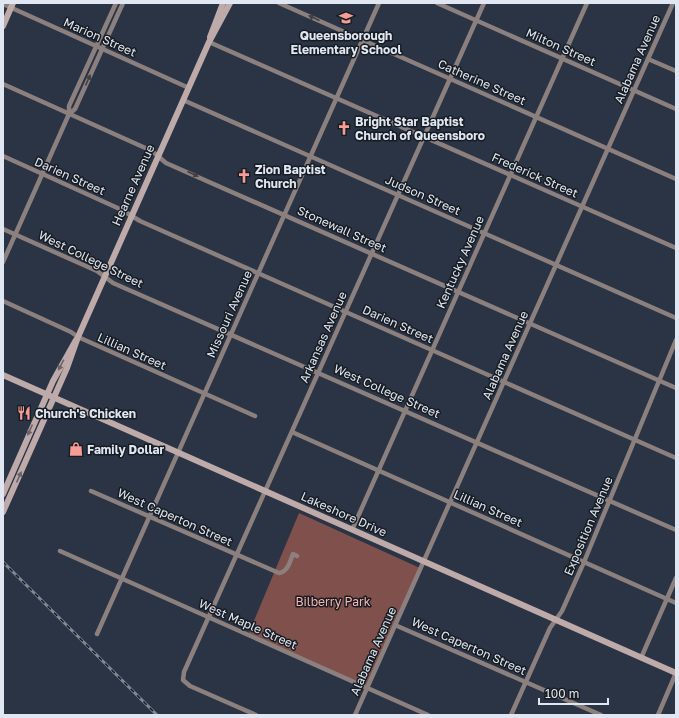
<svg xmlns="http://www.w3.org/2000/svg" width="679" height="718" font-family="'Golos Text',sans-serif">
  <rect width="100%" height="100%" fill="#2a3445"/>
  <polygon fill="#7f504c" points="299,513 420,568 367,688 248,635"/>
  <g fill="none" stroke-linecap="round" stroke-linejoin="round">
    <g stroke="#8c807f" stroke-width="4.5">
      <polyline points="279,3 676,179"/>
      <polyline points="437,3 676,109"/>
      <polyline points="3,4 189,88"/>
      <polyline points="209,42 676,248"/>
      <polyline points="648,59 676,71"/>
      <polyline points="3,84 152,151 166,163 676,388"/>
      <polyline points="183,100 676,318"/>
      <polyline points="69,114 75,109 123,3"/>
      <polyline points="3,156 122,210 140,221 676,458"/>
      <polyline points="3,229 97,271 113,283 676,530"/>
      <polyline points="3,262 69,114 69,106 116,3"/>
      <polyline points="3,301 71,332 78,337 255,416"/>
      <polyline points="292,432 676,603"/>
      <path d="M 91,491 L 279,573 C 288,572 290,561 293,554 L 297,556"/>
      <polyline points="352,530 587,3"/>
      <polyline points="60,551 428,715"/>
      <polyline points="395,625 601,715"/>
      <polyline points="97,634 379,3"/>
      <polyline points="641,658 676,578"/>
      <polyline points="256,715 190,686 183,680 184,672 484,3"/>
      <polyline points="355,715 673,3"/>
      <polyline points="511,715 550,628 562,611 584,562 676,340"/>
      <polyline points="658,715 676,673"/>
    </g>
    <g stroke="#beaba9" stroke-width="6">
      <polyline points="3,26 13,3"/>
      <polyline points="210,37 223,3"/>
      <polyline points="3,375 676,673"/>
      <polyline points="3,494 53,381 76,340"/>
      <polyline points="3,512 67,368 78,337 209,42 230,3"/>
    </g>
    <defs>
      <polyline id="rail" points="3,562 157,715"/>
    </defs>
    <use href="#rail" stroke="#808896" stroke-width="3"/>
    <use href="#rail" stroke="#171c23" stroke-width="1.5" stroke-dasharray="4.5" stroke-linecap="butt"/>
  </g>
  <defs><path id="oneway-solid" d="M-6-.8H1V-3.2L6.5 0L1 3.2V.8H-6Z"/></defs>
  <g fill="#403f43">
    <use href="#oneway-solid" transform="translate(314 18) rotate(-156)"/>
    <use href="#oneway-solid" transform="translate(88 80) rotate(-66)"/>
    <use href="#oneway-solid" transform="translate(193 174) rotate(24)"/>
  </g>
  <g fill="#6a6466">
    <use href="#oneway-solid" transform="translate(61 365) rotate(118)"/>
    <use href="#oneway-solid" transform="translate(30 430) rotate(114)"/>
    <use href="#oneway-solid" transform="translate(19 477) rotate(-66)"/>
  </g>
  <defs>
    <symbol id="school-bare" viewBox="-9 -9 18 18"><path d="M0-5L7-2L0 1L-7-2ZM-4 1L0 2.5L4 1V4Q0 6-4 4Z" fill="#f59c95" stroke="#171c23" stroke-width="2.5" paint-order="stroke"/></symbol>
    <symbol id="church-bare" viewBox="-9 -9 18 18"><path d="M-1.2-6h2.4v3.5h3.3v2.4h-3.3V6h-2.4V-.1h-3.3v-2.4h3.3Z" fill="#f59c95" stroke="#171c23" stroke-width="2.5" paint-order="stroke"/></symbol>
    <symbol id="restaurant-bare" viewBox="-9 -9 18 18"><path d="M-5-6h1v4h1v-4h1v4h1v-4h1v5L-1.5 .5V6h-2V.5L-5-1ZM5-6V6H3V1.5H1.5Q1.5-4 5-6Z" fill="#f59c95" stroke="#171c23" stroke-width="2.5" paint-order="stroke"/></symbol>
    <symbol id="shop-bare" viewBox="-9 -9 18 18"><path d="M-5-2.5h2.3a2.7 3.5 0 0 1 5.4 0H5L5.5 6h-11ZM-1.5-2.5h3a1.5 2.3 0 0 0-3 0Z" fill="#f59c95" stroke="#171c23" stroke-width="2.5" paint-order="stroke"/></symbol>
  </defs>
  <g fill-rule="evenodd">
    <use href="#school-bare" x="336" y="8" width="20" height="20"/>
    <use href="#church-bare" x="334" y="118" width="20" height="20"/>
    <use href="#church-bare" x="234" y="166" width="20" height="20"/>
    <use href="#restaurant-bare" x="14" y="403" width="20" height="20"/>
    <use href="#shop-bare" x="66" y="439" width="20" height="20"/>
  </g>
  <g text-anchor="middle" dominant-baseline="central" stroke-width="3" stroke-linejoin="round" paint-order="stroke">
    <g font-size="12" font-weight="bold" fill="#e1e7f2" stroke="#171c23" text-anchor="start">
      <text x="346" y="35" text-anchor="middle">Queensborough<tspan x="346" dy="14">Elementary School</tspan></text>
      <text x="355" y="121">Bright Star Baptist<tspan x="355" dy="14">Church of Queensboro</tspan></text>
      <text x="255" y="169">Zion Baptist<tspan x="255" dy="14">Church</tspan></text>
      <text x="35" y="413">Church's Chicken</text>
      <text x="87" y="449">Family Dollar</text>
    </g>
    <g font-size="12" fill="#e1e7f2" stroke="#171c23">
      <text transform="translate(100 37) rotate(24)">Marion Street</text>
      <text transform="translate(561 47) rotate(24)">Milton Street</text>
      <text transform="translate(637 59) rotate(-66)">Alabama Avenue</text>
      <text transform="translate(482 82) rotate(24)">Catherine Street</text>
      <text transform="translate(535 175) rotate(24)">Frederick Street</text>
      <text transform="translate(70 176) rotate(24)">Darien Street</text>
      <text transform="translate(133 185) rotate(-66)">Hearne Avenue</text>
      <text transform="translate(423 195) rotate(24)">Judson Street</text>
      <text transform="translate(342 229) rotate(24)">Stonewall Street</text>
      <text transform="translate(91 259) rotate(26)">West College Street</text>
      <text transform="translate(460 262) rotate(-66)">Kentucky Avenue</text>
      <text transform="translate(229 314) rotate(-66)">Missouri Avenue</text>
      <text transform="translate(398 324) rotate(24)">Darien Street</text>
      <text transform="translate(323 337) rotate(-66)">Arkansas Avenue</text>
      <text transform="translate(132 351) rotate(24)">Lillian Street</text>
      <text transform="translate(505 355) rotate(-66)">Alabama Avenue</text>
      <text transform="translate(387 391) rotate(24)">West College Street</text>
      <text transform="translate(488 508) rotate(24)">Lillian Street</text>
      <text transform="translate(344 514) rotate(24)">Lakeshore Drive</text>
      <text transform="translate(175 517) rotate(24)">West Caperton Street</text>
      <text transform="translate(588 526) rotate(-67)">Exposition Avenue</text>
      <text transform="translate(248 624) rotate(24)">West Maple Street</text>
      <text transform="translate(469 646) rotate(24)">West Caperton Street</text>
      <text transform="translate(373 651) rotate(-66)">Alabama Avenue</text>
    </g>
    <g font-size="12" fill="#f9b5af" stroke="#171c23">
      <text x="333" y="601">Bilberry Park</text>
    </g>
  </g>
  <rect width="679" height="718" fill="none" stroke="#e1e7f2" stroke-width="8"/>
  <path d="M539 698v6h69v-6" fill="none" stroke="#e1e7f2" stroke-width="2"/>
  <text x="545" y="698" font-size="12" fill="#e1e7f2" stroke="#171c23" stroke-width="3" paint-order="stroke">100 m</text>
</svg>
